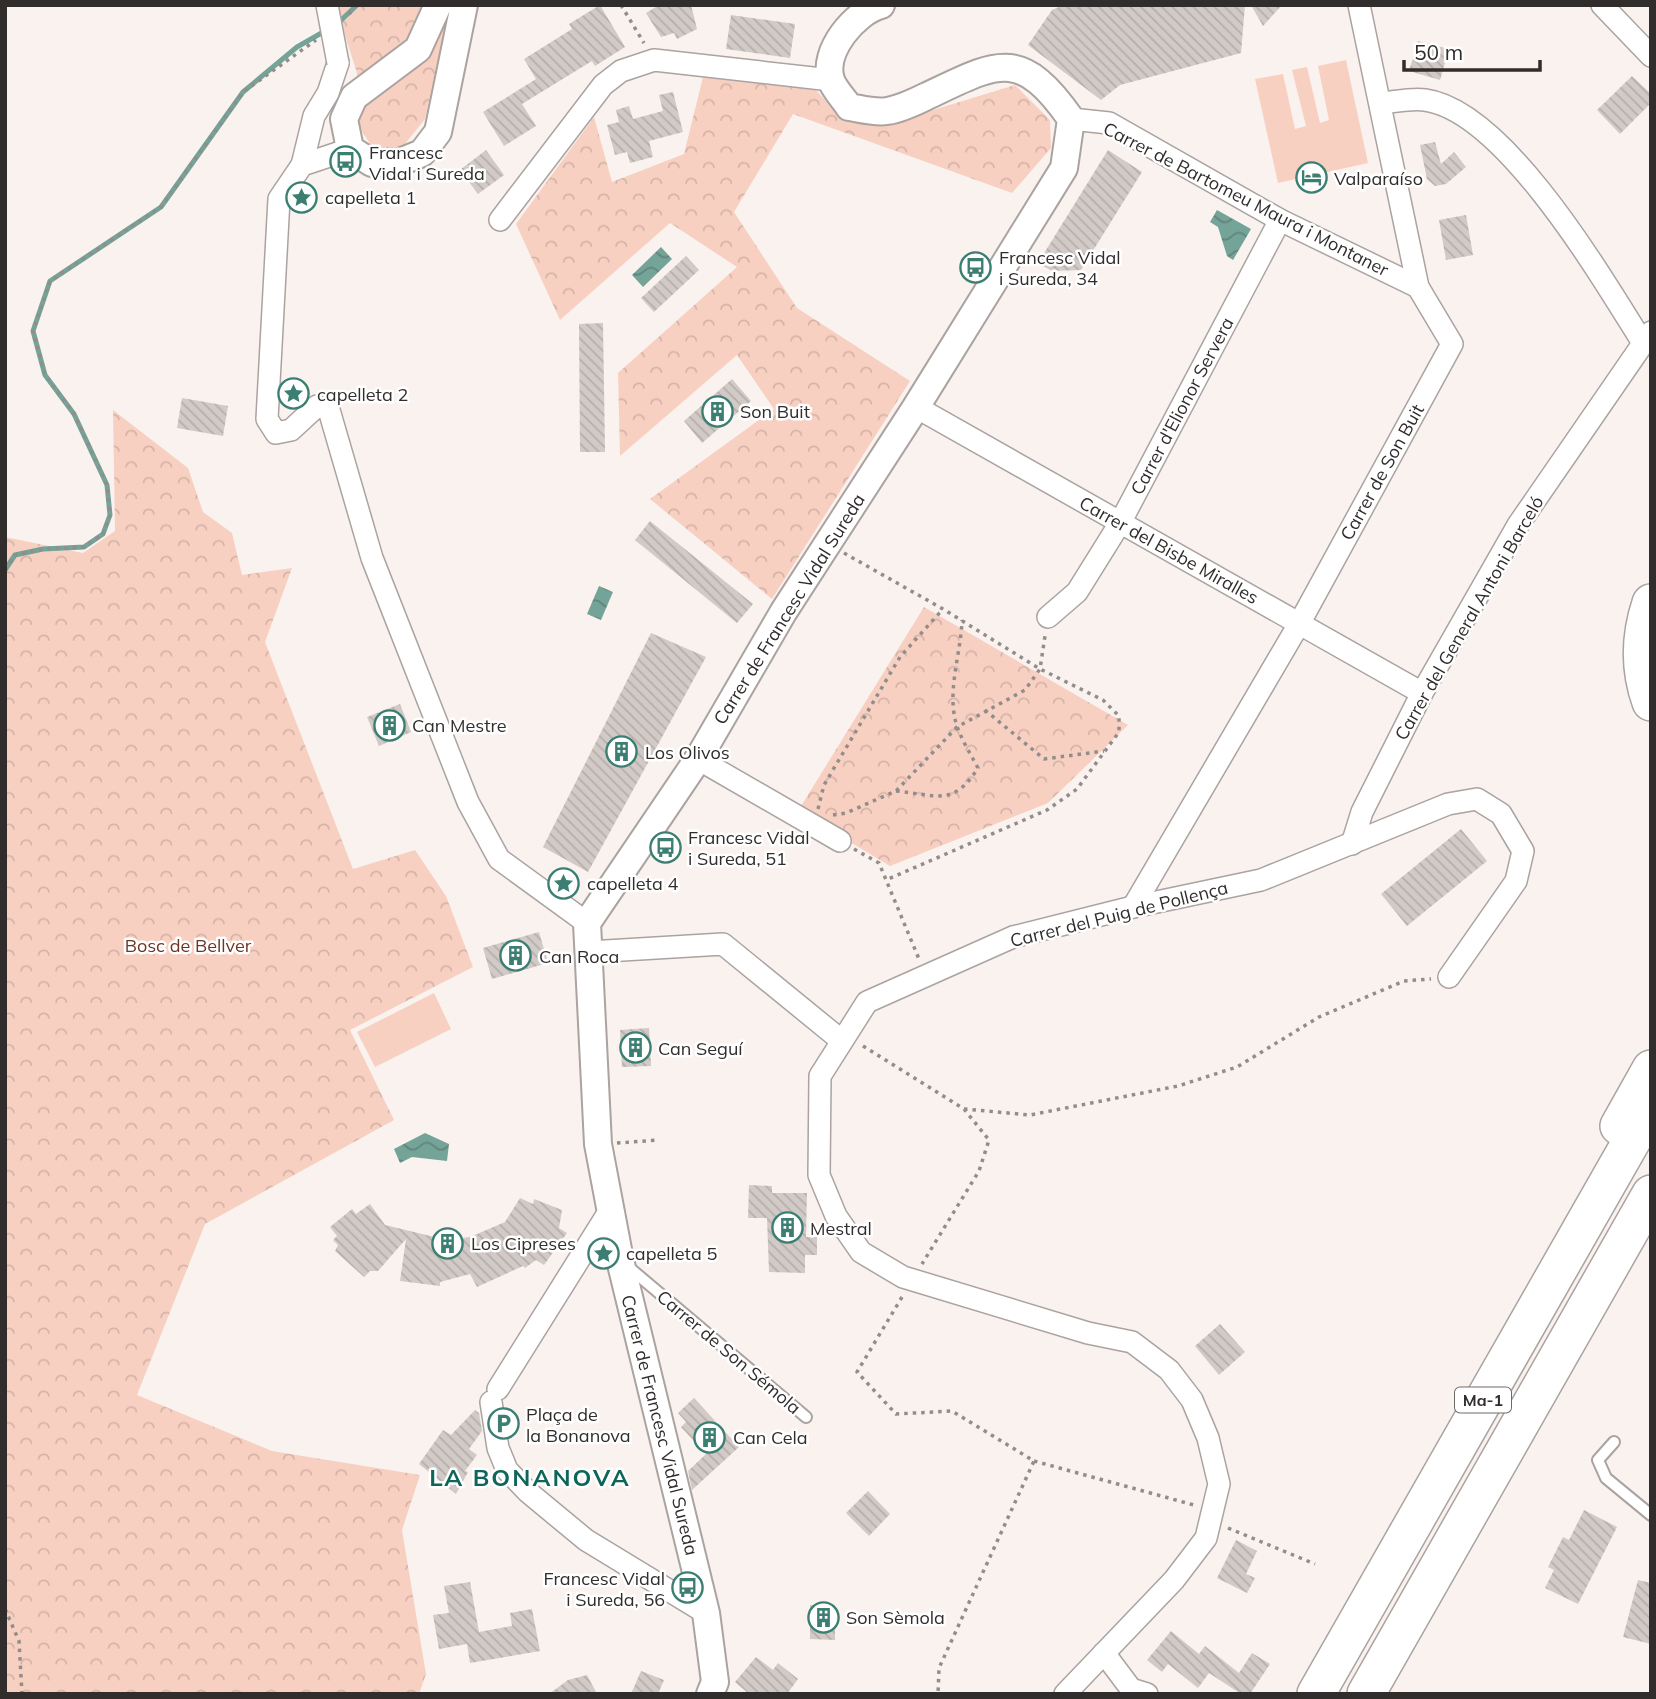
<svg xmlns="http://www.w3.org/2000/svg" width="1656" height="1699" font-family="Mulish,sans-serif">
  <defs>
    <pattern id="forest-crowns" width="20" height="18" patternUnits="userSpaceOnUse" patternTransform="scale(1.75)"><rect width="20" height="18" fill="#f8d0c2"/><path d="M2 6a3 3 0 1 1 6 0M12 15a3 3 0 1 1 6 0" fill="none" stroke="#d5b3a7"/></pattern>
    <pattern id="water-waves" width="16" height="10" patternUnits="userSpaceOnUse" patternTransform="scale(1.75)"><rect width="16" height="10" fill="#74a398"/><path d="M0 5q4-4 8 0t8 0" fill="none" stroke="#60857c"/></pattern>
    <pattern id="building-back-hatch" width="6" height="6" patternUnits="userSpaceOnUse" patternTransform="scale(1.75)"><rect width="6" height="6" fill="#d2cac7"/><path d="M-1 5l2 2M0 0l6 6M5-1l2 2" fill="none" stroke="#b5aeab"/></pattern>
  </defs>
  <rect width="100%" height="100%" fill="#faf2ef"/>
  <g fill="#f8d0c2">
    <polygon points="1346,60 1368,163 1278,183 1255,79 1283,74 1295,129 1306,126 1292,70 1307,67 1320,123 1329,120 1318,66"/>
    <polygon points="434,993 451,1029 375,1067 357,1032"/>
  </g>
  <g fill="url(#forest-crowns)">
    <polygon points="346,5 450,5 425,119 401,149 372,147 355,120 357,73 336,7"/>
    <polygon points="703,77 816,90 842,119 884,125 1015,85 1050,120 1051,148 1012,193 793,114 734,212 797,308 910,381 772,599 650,499 774,409 737,355 620,456 618,373 737,267 670,223 560,320 516,224 594,117 612,182 684,154"/>
    <polygon points="113,410 188,468 203,512 232,533 242,575 292,568 265,642 353,869 415,850 446,896 473,967 350,1030 394,1120 205,1224 137,1395 272,1451 420,1475 402,1530 426,1674 419,1694 5,1694 5,537 83,553 115,531"/>
    <polygon points="924,607 1128,725 1048,803 890,866 798,811"/>
  </g>
  <g fill="url(#water-waves)">
    <polygon points="1217,210 1251,229 1233,260 1227,256 1218,227 1210,222"/>
    <polygon points="661,247 672,259 643,287 632,275"/>
    <polygon points="599,586 613,592 601,620 587,614"/>
    <polygon points="425,1133 449,1144 447,1161 412,1157 400,1163 394,1149"/>
  </g>
  <g fill="none" stroke-linecap="round" stroke-linejoin="round">
    <g stroke="#74a398" stroke-width="5">
      <polyline points="337,24 357,5"/>
      <polyline points="5,570 15,555 43,549 84,547 103,534 110,515 107,485 74,414 45,375 33,331 50,281 161,207 243,92 297,47 325,31"/>
    </g>
  </g>
  <g fill="url(#building-back-hatch)">
    <polygon points="600,5 625,47 595,66 592,61 522,104 536,126 504,146 483,112 536,79 524,59 572,29 569,24"/>
    <polygon points="659,5 691,5 697,29 677,39 674,33 661,37 646,13"/>
    <polygon points="1063,5 1245,5 1241,53 1120,85 1101,100 1028,45 1052,10"/>
    <polygon points="1251,5 1282,5 1263,26"/>
    <polygon points="731,15 795,24 790,58 726,49"/>
    <polygon points="1418,41 1449,49 1440,80 1409,71"/>
    <polygon points="1632,76 1651,94 1651,103 1620,134 1597,110"/>
    <polygon points="673,92 683,132 649,141 653,157 630,163 627,152 615,155 607,125 619,122 616,110 629,106 633,119 663,111 659,95"/>
    <polygon points="1435,142 1441,164 1454,152 1466,167 1446,184 1435,186 1427,179 1420,145"/>
    <polygon points="486,150 504,175 478,194 460,170"/>
    <polygon points="1108,150 1142,172 1081,270 1052,271 1038,263"/>
    <polygon points="1466,215 1473,255 1446,260 1439,220"/>
    <polygon points="686,256 699,270 654,312 641,298"/>
    <polygon points="603,323 605,452 580,452 579,324"/>
    <polygon points="732,379 751,401 702,443 684,421"/>
    <polygon points="182,398 228,406 223,436 177,428"/>
    <polygon points="650,521 753,604 737,623 635,540"/>
    <polygon points="651,633 706,657 588,872 543,847"/>
    <polygon points="400,704 411,732 379,746 367,717"/>
    <polygon points="1461,829 1487,861 1407,926 1381,894"/>
    <polygon points="539,932 548,963 492,979 483,948"/>
    <polygon points="649,1028 651,1066 622,1067 620,1030"/>
    <polygon points="749,1185 772,1186 772,1193 807,1193 806,1237 817,1237 817,1255 805,1255 805,1273 769,1272 767,1218 748,1218"/>
    <polygon points="520,1198 533,1204 534,1199 562,1210 559,1228 567,1233 544,1265 536,1260 525,1268 523,1266 477,1287 470,1274 440,1282 440,1286 400,1281 406,1239 378,1271 370,1271 364,1277 335,1251 338,1245 333,1240 337,1236 330,1227 352,1209 356,1214 370,1204 385,1225 447,1240 470,1237 505,1222"/>
    <polygon points="1220,1324 1245,1352 1219,1375 1195,1346"/>
    <polygon points="694,1398 739,1447 692,1490 688,1471 706,1454 681,1427 686,1422 678,1413"/>
    <polygon points="475,1410 479,1413 482,1431 469,1449 477,1455 465,1471 468,1472 456,1494 419,1464 443,1430 451,1435"/>
    <polygon points="868,1491 890,1514 869,1536 846,1513"/>
    <polygon points="1584,1510 1617,1527 1578,1604 1545,1588 1554,1570 1548,1567 1563,1537 1569,1540"/>
    <polygon points="1236,1540 1257,1551 1246,1574 1255,1578 1247,1593 1217,1578"/>
    <polygon points="1638,1580 1651,1583 1651,1644 1623,1637"/>
    <polygon points="470,1582 479,1632 512,1626 510,1613 532,1609 540,1651 470,1663 467,1644 439,1649 433,1615 449,1613 444,1586"/>
    <polygon points="810,1605 835,1605 835,1640 810,1639"/>
    <polygon points="1171,1631 1199,1654 1205,1646 1239,1673 1252,1653 1270,1664 1250,1694 1241,1694 1209,1673 1198,1688 1168,1664 1162,1672 1147,1660"/>
    <polygon points="756,1657 773,1670 778,1663 798,1679 787,1694 749,1694 735,1682"/>
    <polygon points="641,1671 664,1680 658,1694 631,1694"/>
    <polygon points="587,1675 597,1694 549,1694 568,1680"/>
  </g>
  <g fill="none" stroke-linecap="round" stroke-linejoin="round">
    <defs>
      <g id="service">
        <polyline points="626,1265 806,1417"/>
        <polyline points="1614,1442 1598,1460 1606,1478 1651,1515"/>
      </g>
      <g id="minor">
        <polyline points="1602,5 1651,56"/>
        <path d="M 1382,103 C 1395,102 1411,98 1425,100 C 1505,111 1602,278 1643,343"/>
        <polyline points="1071,119 1109,123 1280,220 1418,287"/>
        <polyline points="350,149 302,165 279,199 267,419 276,433 291,430 317,406 329,410 372,558 468,802 499,859 587,923"/>
        <polyline points="302,165 314,116 328,93 338,63"/>
        <polyline points="500,220 603,85 621,71 654,60 831,80"/>
        <polyline points="916,407 1422,693"/>
        <polyline points="1048,617 1077,592 1120,523 1280,220"/>
        <polyline points="698,759 840,841"/>
        <polyline points="1352,844 1362,812 1422,693 1518,525 1651,332"/>
        <polyline points="1133,907 1299,624 1452,344 1418,287 1359,5"/>
        <polyline points="589,952 723,944 842,1041"/>
        <polyline points="498,1389 610,1210"/>
        <polyline points="491,1402 498,1448 507,1470 528,1492 586,1540 706,1613"/>
        <polyline points="1104,1653 1131,1689 1147,1694"/>
        <polyline points="1065,1694 1174,1580 1206,1538 1219,1484 1208,1438 1192,1400 1169,1370 1132,1342 1088,1333 903,1277 861,1252 836,1216 819,1175 820,1076 867,1002 1013,937 1133,907 1261,880 1448,804 1477,799 1501,814 1523,851 1516,881 1449,977"/>
      </g>
      <g id="tertiary">
        <polyline points="438,5 418,49 354,97 344,119 350,149 372,163 400,162 422,153 438,132 464,5"/>
        <path d="M 710,1694 L 715,1682 L 706,1613 L 620,1260 L 598,1144 L 587,923 L 698,759 L 784,611 L 916,407 L 1064,168 L 1071,119 C 1020,46 997,63 927,96 C 915,102 900,109 887,111 C 875,113 861,109 849,107 C 844,99 834,89 831,80 C 822,51 855,12 881,5"/>
      </g>
      <g id="motorway">
        <path d="M 1651,603 C 1640,636 1639,669 1651,702"/>
        <polyline points="1619,1126 1651,1069"/>
        <polyline points="1316,1694 1651,1107"/>
        <polyline points="1366,1694 1651,1194"/>
      </g>
    </defs>
    <use href="#service" stroke="#aaa3a0" stroke-width="14"/>
    <use href="#minor" stroke="#aaa3a0" stroke-width="24"/>
    <use href="#tertiary" stroke="#aaa3a0" stroke-width="30"/>
    <use href="#motorway" stroke="#aaa3a0" stroke-width="40"/>
    <g stroke="#928d8b" stroke-width="3.5" stroke-dasharray="3.5 5" stroke-linecap="butt">
      <polyline points="621,5 644,43"/>
      <polyline points="349,14 357,5"/>
      <polyline points="844,553 943,609 1040,669 1103,700 1119,716 1119,732 1077,789 1047,810 886,880"/>
      <polyline points="5,570 15,555 43,549 84,547 103,534 110,515 107,485 74,414 45,375 33,331 50,281 161,207 243,92 316,40"/>
      <polyline points="985,710 1044,759 1104,751"/>
      <path d="M 896,791 C 938,795 953,807 978,768 C 971,755 963,742 958,729 C 945,695 961,655 962,620"/>
      <polyline points="818,809 824,785 900,657 943,609"/>
      <polyline points="833,815 846,813 896,791 957,727 1025,690 1040,669 1045,636"/>
      <polyline points="854,849 879,863 919,959"/>
      <polyline points="863,1046 964,1109 989,1140 979,1171 922,1264"/>
      <polyline points="964,1109 1030,1115 1178,1086 1237,1067 1319,1017 1404,981 1431,979"/>
      <polyline points="617,1143 658,1140"/>
      <polyline points="902,1297 857,1372 896,1414 952,1411 1034,1461 939,1668 938,1694"/>
      <polyline points="1034,1461 1194,1505"/>
      <polyline points="1228,1528 1315,1564"/>
      <polyline points="5,1609 19,1641 22,1694"/>
    </g>
    <use href="#service" stroke="#fff" stroke-width="10"/>
    <use href="#minor" stroke="#fff" stroke-width="21"/>
    <use href="#tertiary" stroke="#fff" stroke-width="26"/>
    <use href="#motorway" stroke="#fff" stroke-width="37"/>
    <defs>
      <polyline id="minor-bridge" points="327,5 338,63"/>
    </defs>
    <use href="#minor-bridge" stroke="#aaa3a0" stroke-width="24" stroke-linecap="butt"/>
    <use href="#minor-bridge" stroke="#fff" stroke-width="21"/>
  </g>
  <defs>
    <symbol id="bus-ring" viewBox="-11 -11 22 22"><circle r="9.5" fill="#fff" stroke="#3c7f72" stroke-width="1.5"/><path d="M-5-6H5V4H4V6H2V4H-2V6H-4V4H-5ZM-3.5-4V0h7V-4ZM-3.5 1.2v1.5H-2V1.2ZM2 1.2v1.5H3.5V1.2Z" fill="#3c7f72"/></symbol>
    <symbol id="hotel-ring" viewBox="-11 -11 22 22"><circle r="9.5" fill="#fff" stroke="#3c7f72" stroke-width="1.5"/><path d="M-6-4.5h1.5V1H6V5H4.5V3h-9V5H-6ZM-4 0a1.8 1.8 0 1 1 3.6 0ZM.5 0V-2.5h3Q6-2.5 6 0Z" fill="#3c7f72"/></symbol>
    <symbol id="sight-ring" viewBox="-11 -11 22 22"><circle r="9.5" fill="#fff" stroke="#3c7f72" stroke-width="1.5"/><path d="M0-6L1.8-2.2L6-1.7L2.9 1.2L3.7 5.4L0 3.3L-3.7 5.4L-2.9 1.2L-6-1.7L-1.8-2.2Z" fill="#3c7f72"/></symbol>
    <symbol id="building-ring" viewBox="-11 -11 22 22"><circle r="9.5" fill="#fff" stroke="#3c7f72" stroke-width="1.5"/><path d="M-4-6H4V6H1V3H-1V6H-4ZM-2.5-4.3h1.7v1.8h-1.7ZM.8-4.3h1.7v1.8H.8ZM-2.5-1h1.7V.8h-1.7ZM.8-1h1.7V.8H.8Z" fill="#3c7f72"/></symbol>
    <symbol id="parking-ring" viewBox="-11 -11 22 22"><circle r="9.5" fill="#fff" stroke="#3c7f72" stroke-width="1.5"/><path d="M-3.5-5.5H1a3.5 3.5 0 0 1 0 7H-1V5.5H-3.5ZM-1-3.4V-.6H.8a1.4 1.4 0 0 0 0-2.8Z" fill="#3c7f72"/></symbol>
  </defs>
  <g fill-rule="evenodd">
    <use href="#bus-ring" x="328" y="144" width="35" height="35"/>
    <use href="#hotel-ring" x="1294" y="160" width="35" height="35"/>
    <use href="#sight-ring" x="284" y="180" width="35" height="35"/>
    <use href="#bus-ring" x="958" y="250" width="35" height="35"/>
    <use href="#sight-ring" x="276" y="376" width="35" height="35"/>
    <use href="#building-ring" x="700" y="394" width="35" height="35"/>
    <use href="#building-ring" x="372" y="708" width="35" height="35"/>
    <use href="#building-ring" x="604" y="734" width="35" height="35"/>
    <use href="#bus-ring" x="648" y="830" width="35" height="35"/>
    <use href="#sight-ring" x="546" y="866" width="35" height="35"/>
    <use href="#building-ring" x="498" y="938" width="35" height="35"/>
    <use href="#building-ring" x="618" y="1030" width="35" height="35"/>
    <use href="#building-ring" x="770" y="1210" width="35" height="35"/>
    <use href="#building-ring" x="430" y="1226" width="35" height="35"/>
    <use href="#sight-ring" x="586" y="1236" width="35" height="35"/>
    <use href="#parking-ring" x="486" y="1406" width="35" height="35"/>
    <use href="#building-ring" x="692" y="1420" width="35" height="35"/>
    <use href="#bus-ring" x="670" y="1570" width="35" height="35"/>
    <use href="#building-ring" x="806" y="1600" width="35" height="35"/>
  </g>
  <g text-anchor="middle" dominant-baseline="central" stroke-width="5" stroke-linejoin="round" paint-order="stroke">
    <rect fill="#fff" stroke="#6e6c6b" stroke-width="2" x="1455" y="1387.5" width="56" height="25" rx="5"/>
    <g font-size="16" font-weight="bold" fill="#302d2c">
      <text x="1483" y="1400">Ma-1</text>
    </g>
    <g font-size="18" fill="#302d2c" stroke="#fff" text-anchor="start">
      <text x="369" y="152">Francesc<tspan x="369" dy="21">Vidal i Sureda</tspan></text>
      <text x="1334" y="178">Valparaíso</text>
      <text x="325" y="197">capelleta 1</text>
      <text x="999" y="257">Francesc Vidal<tspan x="999" dy="21">i Sureda, 34</tspan></text>
      <text x="317" y="394">capelleta 2</text>
      <text x="740" y="411">Son Buit</text>
      <text x="412" y="725">Can Mestre</text>
      <text x="645" y="752">Los Olivos</text>
      <text x="688" y="837">Francesc Vidal<tspan x="688" dy="21">i Sureda, 51</tspan></text>
      <text x="587" y="883">capelleta 4</text>
      <text x="539" y="956">Can Roca</text>
      <text x="658" y="1048">Can Seguí</text>
      <text x="810" y="1228">Mestral</text>
      <text x="471" y="1243">Los Cipreses</text>
      <text x="626" y="1253">capelleta 5</text>
      <text x="526" y="1414">Plaça de<tspan x="526" dy="21">la Bonanova</tspan></text>
      <text x="733" y="1437">Can Cela</text>
      <text x="665" y="1578" text-anchor="end">Francesc Vidal<tspan x="665" dy="21">i Sureda, 56</tspan></text>
      <text x="846" y="1617">Son Sèmola</text>
    </g>
    <g font-size="18" fill="#302d2c" stroke="#fff">
      <text transform="translate(1246 199) rotate(27)">Carrer de Bartomeu Maura i Montaner</text>
      <text transform="translate(1182 406) rotate(-62)">Carrer d'Elionor Servera</text>
      <text transform="translate(1382 472) rotate(-61)">Carrer de Son Buit</text>
      <text transform="translate(1169 550) rotate(29)">Carrer del Bisbe Miralles</text>
      <text transform="translate(789 609) rotate(-58)">Carrer de Francesc Vidal Sureda</text>
      <text transform="translate(1469 618) rotate(-60)">Carrer del General Antoni Barceló</text>
      <text transform="translate(1119 914) rotate(-14)">Carrer del Puig de Pollença</text>
      <text transform="translate(729 1352) rotate(40)">Carrer de Son Sémola</text>
      <text transform="translate(660 1425) rotate(76)">Carrer de Francesc Vidal Sureda</text>
    </g>
    <g font-size="18" fill="#6d3624" stroke="#fff">
      <text x="188" y="945">Bosc de Bellver</text>
    </g>
    <g font-size="24" font-weight="bold" letter-spacing="2" fill="#0e6658" stroke="#fff">
      <text x="530" y="1477">LA BONANOVA</text>
    </g>
  </g>
  <rect width="1656" height="1699" fill="none" stroke="#302d2c" stroke-width="14"/>
  <path d="M1404 60v10h136v-10" fill="none" stroke="#302d2c" stroke-width="3.5"/>
  <text x="1414" y="60" font-size="21" fill="#302d2c" stroke="#ffffff" stroke-width="5" paint-order="stroke">50 m</text>
</svg>
